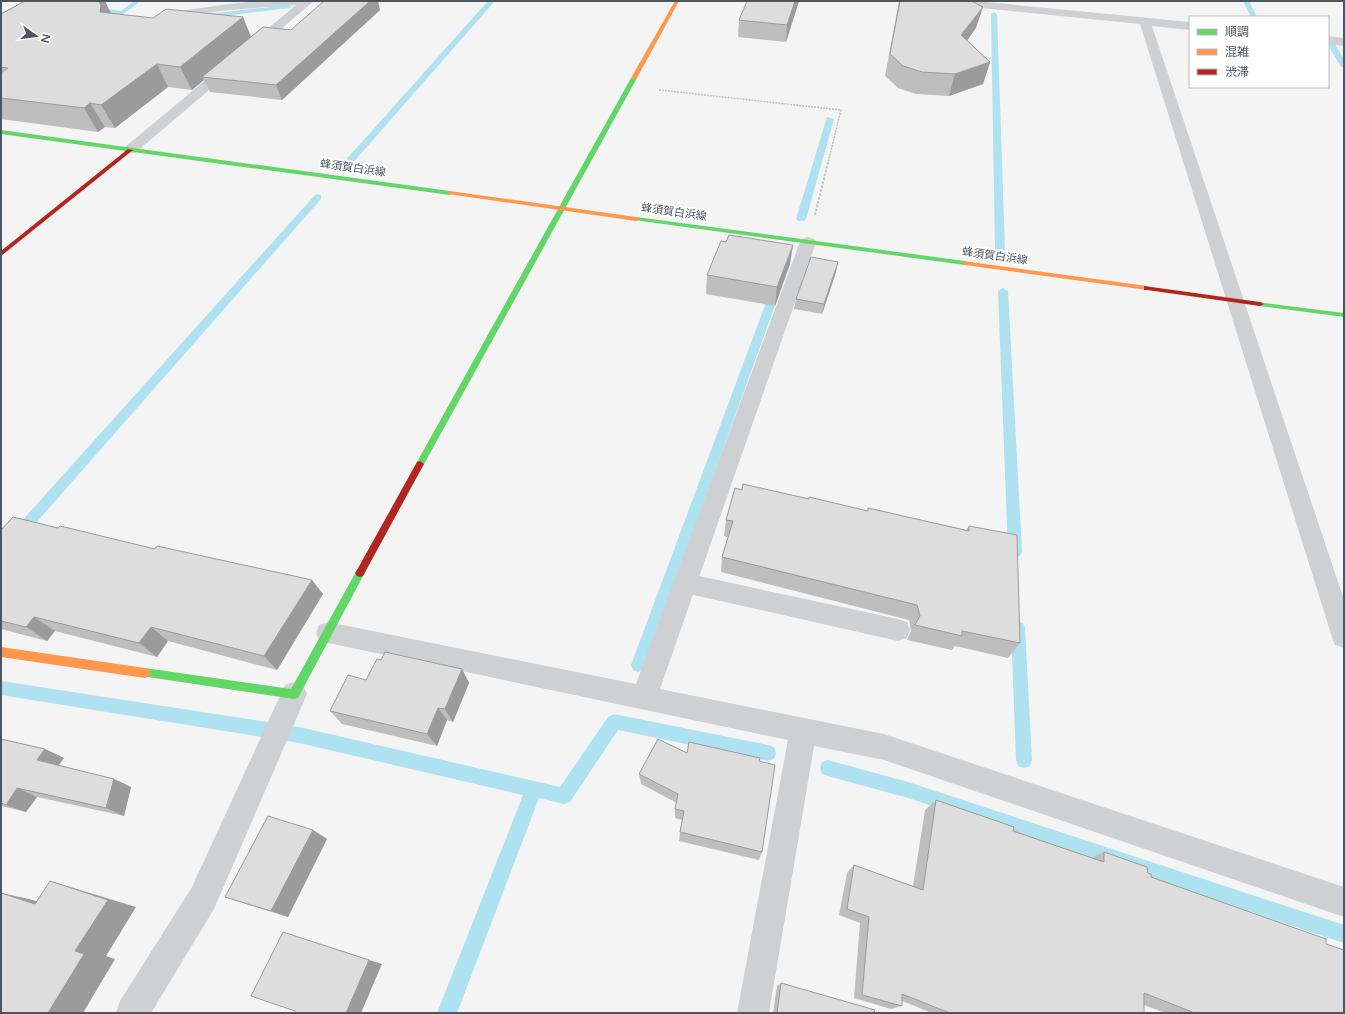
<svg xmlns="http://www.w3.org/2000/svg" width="1345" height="1014" font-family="'Varela Round','Noto Sans JP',sans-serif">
  <rect width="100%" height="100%" fill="#f4f4f4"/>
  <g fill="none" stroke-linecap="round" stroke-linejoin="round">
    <g fill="#aee2f0" fill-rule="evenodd">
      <polygon points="134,1 141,1 122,15 90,9 93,7 121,11"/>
      <polygon points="488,1 495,1 350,166 344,166 344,162"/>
      <polygon points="1243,1 1249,1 1257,17 1251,17"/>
      <polygon points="288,5 291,7 290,8 199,19 196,17 199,15"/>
      <polygon points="994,12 997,14 1005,251 1000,254 995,251 991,14"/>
      <polygon points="1328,42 1335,44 1344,59 1344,67 1341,67 1328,45"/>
      <polygon points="827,117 834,119 806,219 804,221 798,221 796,219"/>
      <polygon points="318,194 321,195 321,199 6,557 1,559 1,544 315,195"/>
      <polygon points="776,286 781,289 645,665 643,670 638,672 633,670 631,665 771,289"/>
      <polygon points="1003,288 1008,291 1022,552 1020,556 1015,558 1010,556 1008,552 998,291"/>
      <polygon points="1018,621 1023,623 1025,628 1032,760 1030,766 1024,768 1018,766 1016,760 1011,628 1013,623"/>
      <polygon points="1,681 299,727 560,787 608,717 614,714 768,745 774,747 776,753 774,759 768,761 618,730 570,802 564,804 539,798 457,1013 437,1013 523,795 299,743 1,695"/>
      <polygon points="828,760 908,782 1344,925 1344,943 908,798 828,776 822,774 820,768 822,762"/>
    </g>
    <polyline stroke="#bcc7c4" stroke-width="1.5" stroke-dasharray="2 1" stroke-linecap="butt" points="659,90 841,110 828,163"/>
    <polyline stroke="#bcc7c4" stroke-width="2" stroke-dasharray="2.5 1.5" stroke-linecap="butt" points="815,215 828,162"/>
    <polygon fill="#ced0d2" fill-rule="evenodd" points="685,573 898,619 907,622 910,630 907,638 898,641 685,593 677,590 673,583 677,576"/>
    <g fill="#ced0d2" fill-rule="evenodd">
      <polygon points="263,1 314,1 135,153 125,153 123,150 125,147 296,5 228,10 164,19 158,16 160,14 228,4"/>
      <polygon points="936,1 976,1 1190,22 1190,30 1152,26 1344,600 1344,648 1335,645 1332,637 1140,24 942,4"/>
      <polygon points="1328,36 1344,38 1344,46 1328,44"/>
      <polygon points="808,237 814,239 816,242 660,689 884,734 1344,887 1344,917 884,760 814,746 769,1013 737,1013 788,740 319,641 316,633 319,625 328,622 636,684 800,242 802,239"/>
      <polygon points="294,682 303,685 307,694 214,909 151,1013 116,1013 120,1001 192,887 285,685"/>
    </g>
    <g fill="#63d668" fill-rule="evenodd">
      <polygon points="634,76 637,78 423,466 417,466 416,464 417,462 631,78"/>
      <polygon points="1,130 450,191 453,193 450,195 1,134"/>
      <polygon points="636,217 965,261 968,263 965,265 634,220 633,219"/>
      <polygon points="1257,302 1344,313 1344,317 1260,306 1257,306"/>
      <polygon points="360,569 363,570 365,573 363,576 298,698 294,699 141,676 140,673 141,670 145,668 291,689 357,570"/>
    </g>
    <g fill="#ff974d" fill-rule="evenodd">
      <polygon points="675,1 679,1 637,78 632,79 631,78"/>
      <polygon points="450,191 636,217 639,219 636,221 448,194 448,192"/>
      <polygon points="963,261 1147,286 1151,288 1147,290 965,265 963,265"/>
      <polygon points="1,647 145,668 149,670 150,673 149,676 145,678 1,657"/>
    </g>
    <g fill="#b3261e" fill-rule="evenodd">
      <polygon points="128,149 133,150 1,256 1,251"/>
      <polygon points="1144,286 1260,302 1264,304 1260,306 1147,290 1144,290"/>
      <polygon points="420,461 424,464 363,576 360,577 357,576 355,573 357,570 417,462"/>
    </g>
  </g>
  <g fill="#bebebf">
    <polygon points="25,1 105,1 111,13 251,37 291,30 380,10 282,100 210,92 204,80 192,90 168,87 115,128 105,127 98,132 1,119 1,14"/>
    <polygon points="799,1 786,42 738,37 739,20"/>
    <polygon points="899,1 976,28 967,41 990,62 983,84 949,96 916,94 898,88 885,76"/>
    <polygon points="726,242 790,264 775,306 706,294 707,275"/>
    <polygon points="836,272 822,314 794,309 796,299"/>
    <polygon points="742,490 809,499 868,511 868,508 966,530 969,526 1020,643 1008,658 955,646 952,650 907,640 911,631 909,620 721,572 722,557 728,537 724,536 726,520"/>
    <polygon points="1,530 323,594 277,670 168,641 157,657 55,631 47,641 1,629"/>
    <polygon points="381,660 462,669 469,683 453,722 447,720 437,746 342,724 330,711 366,680"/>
    <polygon points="1,739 45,749 64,758 58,765 114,779 131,787 124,816 37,797 26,812 1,806"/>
    <polygon points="687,753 759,761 762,852 759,860 679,841 680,832 682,820 675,818 675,809 677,803 641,784 639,774"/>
    <polygon points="936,800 1013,831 1091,858 1104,852 1148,873 1151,877 1326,944 1344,1013 1165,1013 1144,1005 1144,1013 932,1013 902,1001 902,1006 891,1009 854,998 860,923 839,915 847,873 854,865 913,886 925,810"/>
    <polygon points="313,830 327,839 288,917 243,903 225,897"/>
    <polygon points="781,983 874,1013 773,1013 777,986"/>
  </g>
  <g fill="#9b9b9b">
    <polygon points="98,1 105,1 113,18 100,12"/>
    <polygon points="370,1 378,1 380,10 282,100 276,85"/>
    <polygon points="795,1 799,1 786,42 787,25"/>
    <polygon points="983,7 976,28 955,57 961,35"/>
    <polygon points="243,17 252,39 202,77 204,80 192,90 180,67"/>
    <polygon points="990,62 983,84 949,96 955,74"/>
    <polygon points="157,64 168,87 115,128 101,105"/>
    <polygon points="90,103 105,127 98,132 84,108"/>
    <polygon points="793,245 790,264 775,306 777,287"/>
    <polygon points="838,262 836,272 822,314 824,304"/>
    <polygon points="312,580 323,594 277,670 264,656"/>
    <polygon points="34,617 55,631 47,641 26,627"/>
    <polygon points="151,627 168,641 157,657 139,643"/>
    <polygon points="462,669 469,683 453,722 445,709"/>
    <polygon points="438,708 447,720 437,746 427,734"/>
    <polygon points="45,749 64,758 56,769 37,760"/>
    <polygon points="114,779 131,787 124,816 106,808"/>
    <polygon points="17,788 37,797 26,812 6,805"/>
    <polygon points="313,830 327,839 288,917 271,911"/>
    <polygon points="50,881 80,890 136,907 106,956 115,959 83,1013 48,1013 75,951"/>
    <polygon points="1,893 29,899 67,911 35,904"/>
    <polygon points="299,938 382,964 361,1013 346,1013"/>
  </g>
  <g fill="#ddddde" stroke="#9b9b9b">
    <polygon points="25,1 98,1 101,5 100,12 153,18 166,9 243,17 180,67 157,64 101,105 90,103 84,108 1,98 1,73 8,68 1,67 1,14"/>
    <polygon points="324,1 370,1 276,85 202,77 263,27 291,30"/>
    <polygon points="747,1 795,1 787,25 739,20"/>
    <polygon points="900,1 971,1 983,7 961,35 990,62 955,74 922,72 903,66 890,54"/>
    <polygon points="729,235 793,245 777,287 707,275 721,241 726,242"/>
    <polygon points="811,257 838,262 824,304 796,299"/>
    <polygon points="743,484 809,499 809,497 868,511 868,508 969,531 969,526 1017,535 1020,643 962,631 962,636 915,625 920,616 917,605 722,557 733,521 726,520 735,488 742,490"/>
    <polygon points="13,517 58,528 60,526 155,549 157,546 312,580 264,656 151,627 139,643 34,617 26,627 1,621 1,530"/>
    <polygon points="385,652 462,669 445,709 438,708 427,734 330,711 348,675 366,680 377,659 381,660"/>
    <polygon points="1,739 45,749 37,760 114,779 106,808 17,788 6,805 1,803"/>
    <polygon points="658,739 687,753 689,742 760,758 759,761 775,765 762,852 680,832 684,811 675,809 678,794 639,774"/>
    <polygon points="936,800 1014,827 1013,831 1104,862 1104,852 1147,867 1148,873 1151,874 1151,877 1326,939 1326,944 1344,950 1344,1013 1195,1013 1144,993 1144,1013 950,1013 902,994 902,1006 862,995 869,917 847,909 854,865 923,890"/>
    <polygon points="268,816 313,830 271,911 225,897"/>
    <polygon points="50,881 108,900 75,951 84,954 48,1013 1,1013 1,893 35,904"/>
    <polygon points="283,932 369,960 346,1013 294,1013 295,1011 251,996"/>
    <polygon points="781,983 875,1010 874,1013 777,1013"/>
  </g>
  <g text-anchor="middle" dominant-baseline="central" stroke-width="4" stroke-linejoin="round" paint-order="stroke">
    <g font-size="11" fill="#4a5661" stroke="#fff">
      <text transform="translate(353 168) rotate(8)">蜂須賀白浜線</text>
      <text transform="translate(674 212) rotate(8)">蜂須賀白浜線</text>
      <text transform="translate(995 256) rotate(8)">蜂須賀白浜線</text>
    </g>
  </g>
  <rect width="1345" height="1014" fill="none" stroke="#4a5661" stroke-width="4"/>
  <rect x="1189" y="16" width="140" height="72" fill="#ffffff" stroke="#b7bbc0"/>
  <rect x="1197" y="29" width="20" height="6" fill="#63d668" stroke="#b7bbc0"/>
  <text x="1225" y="36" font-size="12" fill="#4a5661">順調</text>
  <rect x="1197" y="49" width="20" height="6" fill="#ff974d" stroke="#b7bbc0"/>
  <text x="1225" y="56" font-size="12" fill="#4a5661">混雑</text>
  <rect x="1197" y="69" width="20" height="6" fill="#b3261e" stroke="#b7bbc0"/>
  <text x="1225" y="76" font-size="12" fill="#4a5661">渋滞</text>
  <g transform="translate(36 36) rotate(104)" stroke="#ffffff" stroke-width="3" paint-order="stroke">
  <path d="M0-3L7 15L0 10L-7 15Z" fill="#4a5661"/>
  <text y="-6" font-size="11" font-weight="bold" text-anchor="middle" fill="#4a5661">N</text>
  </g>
</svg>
